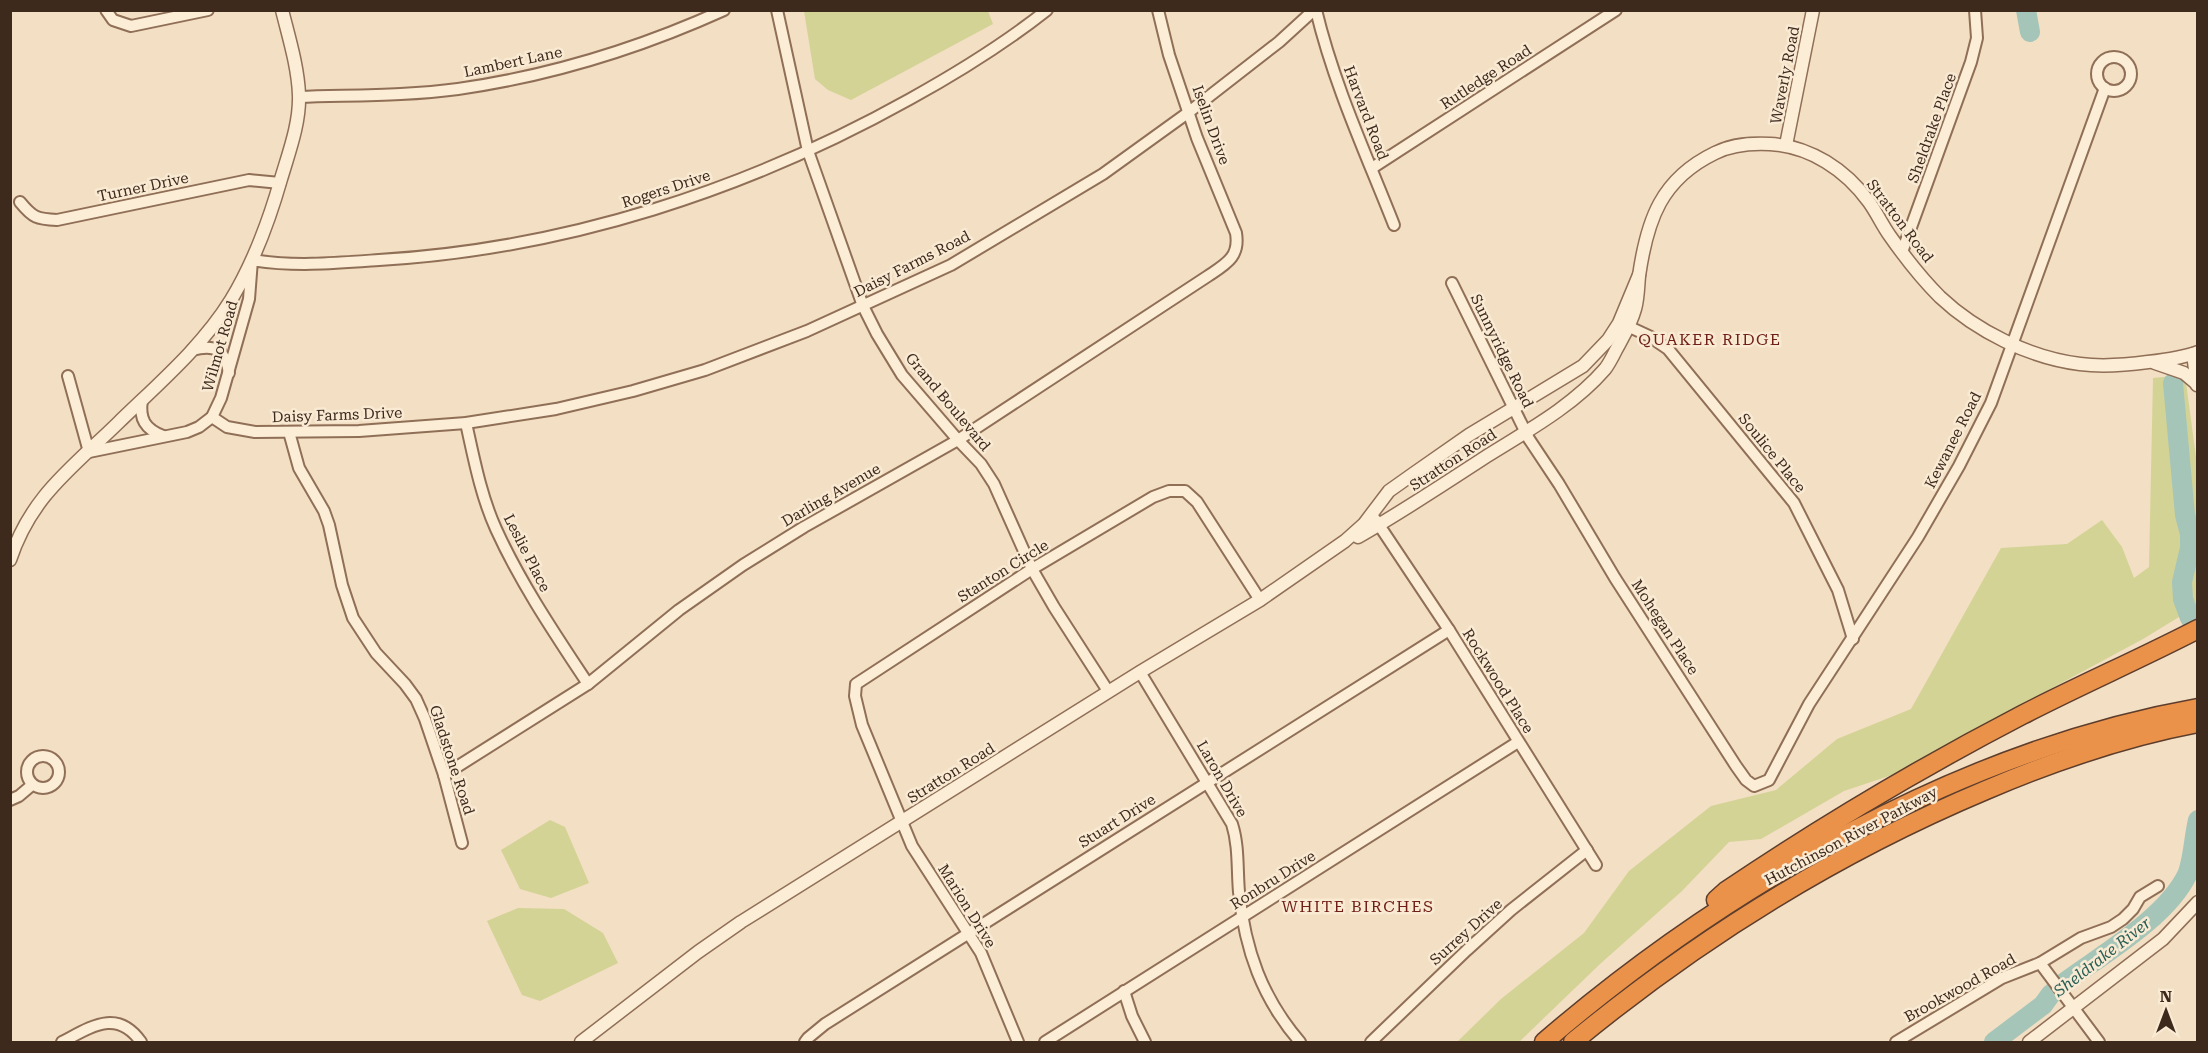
<svg xmlns="http://www.w3.org/2000/svg" width="2208" height="1053" font-family="'Roboto Serif',serif">
  <rect width="100%" height="100%" fill="#f3dfc3"/>
  <g fill="#d3d395">
    <polygon points="804,11 988,11 993,24 851,100 828,90 815,79"/>
    <polygon points="2185,375 2198,472 2197,606 2143,639 1996,718 1907,770 1844,791 1761,839 1729,842 1682,891 1600,964 1519,1042 1457,1042 1501,999 1584,933 1629,871 1711,806 1776,790 1837,739 1911,709 2001,548 2067,544 2102,520 2122,547 2134,578 2149,567 2153,378"/>
    <polygon points="550,820 565,827 589,883 551,898 520,889 501,850"/>
    <polygon points="518,908 564,909 603,933 618,963 540,1001 522,995 487,921"/>
  </g>
  <g fill="none" stroke-linecap="round" stroke-linejoin="round">
    <g stroke="#a5c5b8" stroke-width="20">
      <polyline points="2026,10 2030,32"/>
      <polyline points="2173,383 2185,515 2190,534 2190,548 2182,582 2183,599 2190,618"/>
      <path d="M 1994,1042 L 2043,1005 L 2051,994 L 2065,982 C 2103,954 2166,918 2187,875 C 2193,861 2194,836 2198,820"/>
    </g>
    <defs>
      <g id="minor">
        <polyline points="106,10 113,20 131,26 208,10"/>
        <polyline points="777,10 808,151 863,306 877,334 902,375 958,440 981,464 994,484 1032,569 1054,607 1108,691"/>
        <path d="M 1316,10 C 1334,85 1366,154 1394,225"/>
        <circle cx="2114" cy="74" r="17"/>
        <path d="M 299,97 C 352,95 406,96 458,89 C 549,76 640,48 724,10"/>
        <polyline points="1372,168 1616,10"/>
        <path d="M 20,202 C 33,218 37,219 57,220 L 249,180 L 280,183"/>
        <polyline points="1902,252 1971,62 1977,38 1975,10"/>
        <polyline points="1452,283 1529,439 1559,484 1615,578 1736,766 1746,780 1754,786 1769,780 1809,704 1918,537 1959,466 1991,403 2105,88"/>
        <polyline points="1623,324 1649,336 1668,349 1794,503 1838,590 1853,639"/>
        <path d="M 192,350 C 215,344 225,349 229,373"/>
        <path d="M 68,376 L 89,452 L 187,432 L 199,427 L 212,417 L 221,398 L 249,299 L 252,260 C 294,267 338,263 379,260 C 566,249 747,190 910,99 C 957,73 1004,44 1047,10"/>
        <path d="M 142,400 C 139,419 145,429 163,436"/>
        <polyline points="212,417 227,427 255,432 359,431 466,423 556,409 633,391 705,370 807,331 951,265 1103,174 1189,112 1279,42 1314,10"/>
        <path d="M 466,423 C 474,459 481,496 496,529 C 521,584 555,634 588,684"/>
        <polyline points="289,432 299,468 324,511 329,525 342,585 353,618 376,653 405,684 416,699 425,719 444,775 462,843"/>
        <polyline points="1375,519 1449,630 1596,865"/>
        <path d="M 1140,672 L 1232,824 C 1239,846 1237,869 1239,892 C 1245,950 1262,998 1300,1042"/>
        <circle cx="43" cy="772" r="16"/>
        <path d="M 444,775 L 588,684 L 679,610 L 743,565 L 804,527 L 958,440 L 1208,276 C 1226,264 1240,257 1236,233 L 1197,138 L 1169,55 L 1158,10"/>
        <polyline points="10,800 19,796 32,785"/>
        <polyline points="2040,963 2099,1042"/>
        <polyline points="1124,991 1132,1016 1145,1042"/>
        <path d="M 62,1042 C 91,1027 117,1008 141,1042"/>
        <polyline points="805,1042 808,1038 825,1024 1449,630"/>
        <polyline points="1018,1042 981,953 912,846 862,725 855,696 856,684 1032,569 1153,497 1169,491 1185,491 1197,502 1260,600"/>
        <polyline points="1045,1042 1518,742"/>
        <polyline points="1371,1042 1467,950 1511,910 1587,850"/>
        <polyline points="1896,1042 2002,978 2040,963 2081,938 2111,927 2123,919 2133,909 2140,897 2158,886"/>
      </g>
      <g id="tertiary">
        <polyline points="1786,145 1813,10"/>
        <polyline points="2193,354 2197,385"/>
        <polyline points="2155,363 2184,373 2197,384"/>
        <path d="M 1358,537 C 1402,512 1444,484 1487,456 C 1527,431 1573,406 1605,369 C 1609,364 1613,356 1616,350 C 1623,337 1631,324 1635,309 C 1638,299 1638,287 1639,276 C 1647,220 1661,179 1715,153 C 1733,144 1751,143 1770,144 C 1810,146 1846,170 1869,202 C 1877,213 1882,225 1890,236 C 1904,256 1922,279 1940,297 C 1976,331 2030,358 2080,364 C 2103,367 2126,365 2148,362 C 2165,360 2182,358 2198,352"/>
        <path d="M 10,560 C 31,496 72,468 118,423 C 157,385 202,347 231,300 C 254,262 269,221 281,179 C 289,152 300,123 299,95 C 298,67 289,38 282,10"/>
        <polyline points="581,1042 698,952 741,922 1140,672 1260,600 1345,541 1364,524 1389,491 1413,474 1469,435 1583,366 1608,340 1619,323 1639,275"/>
        <polyline points="2029,1042 2163,939 2198,902"/>
      </g>
      <g id="motorway">
        <path d="M 1716,900 L 1726,891 C 1821,827 1920,768 2022,715 C 2080,685 2140,659 2198,629"/>
        <path d="M 1544,1042 C 1724,887 1961,750 2198,708"/>
        <path d="M 1573,1042 C 1698,939 1836,853 1986,790 C 2054,761 2124,737 2198,723"/>
      </g>
    </defs>
    <use href="#minor" stroke="#906f57" stroke-width="14"/>
    <use href="#tertiary" stroke="#906f57" stroke-width="15"/>
    <use href="#motorway" stroke="#5d3d2c" stroke-width="21"/>
    <use href="#minor" stroke="#fcedd7" stroke-width="10"/>
    <use href="#tertiary" stroke="#fcedd7" stroke-width="12"/>
    <use href="#motorway" stroke="#eb924a" stroke-width="18"/>
  </g>
  <g text-anchor="middle" dominant-baseline="central" stroke-width="5" stroke-linejoin="round" paint-order="stroke">
    <g font-size="15" fill="#3e291d" stroke="#f9ead3">
      <text transform="translate(513 62) rotate(-12)">Lambert Lane</text>
      <text transform="translate(1785 75) rotate(-79)">Waverly Road</text>
      <text transform="translate(1486 77) rotate(-33)">Rutledge Road</text>
      <text transform="translate(1366 113) rotate(69)">Harvard Road</text>
      <text transform="translate(1211 125) rotate(70)">Iselin Drive</text>
      <text transform="translate(1932 128) rotate(-70)">Sheldrake Place</text>
      <text transform="translate(143 187) rotate(-12)">Turner Drive</text>
      <text transform="translate(666 189) rotate(-18)">Rogers Drive</text>
      <text transform="translate(1900 221) rotate(53)">Stratton Road</text>
      <text transform="translate(912 264) rotate(-27)">Daisy Farms Road</text>
      <text transform="translate(220 346) rotate(-74)">Wilmot Road</text>
      <text transform="translate(1502 351) rotate(64)">Sunnyridge Road</text>
      <text transform="translate(948 402) rotate(50)">Grand Boulevard</text>
      <text transform="translate(337 415) rotate(-2)">Daisy Farms Drive</text>
      <text transform="translate(1953 440) rotate(-63)">Kewanee Road</text>
      <text transform="translate(1772 453) rotate(51)">Soulice Place</text>
      <text transform="translate(1453 460) rotate(-33)">Stratton Road</text>
      <text transform="translate(831 495) rotate(-30)">Darling Avenue</text>
      <text transform="translate(527 553) rotate(63)">Leslie Place</text>
      <text transform="translate(1003 571) rotate(-32)">Stanton Circle</text>
      <text transform="translate(1665 627) rotate(57)">Mohegan Place</text>
      <text transform="translate(1498 681) rotate(58)">Rockwood Place</text>
      <text transform="translate(452 760) rotate(72)">Gladstone Road</text>
      <text transform="translate(951 773) rotate(-32)">Stratton Road</text>
      <text transform="translate(1222 779) rotate(60)">Laron Drive</text>
      <text transform="translate(1117 821) rotate(-32)">Stuart Drive</text>
      <text transform="translate(1851 836) rotate(-28)">Hutchinson River Parkway</text>
      <text transform="translate(1273 880) rotate(-32)">Ronbru Drive</text>
      <text transform="translate(967 906) rotate(58)">Marion Drive</text>
      <text transform="translate(1466 932) rotate(-42)">Surrey Drive</text>
      <text transform="translate(1960 988) rotate(-29)">Brookwood Road</text>
    </g>
    <g font-size="16" letter-spacing="1.5" fill="#701f17" stroke="#f9ead3">
      <text x="1710" y="339">QUAKER RIDGE</text>
      <text x="1358" y="906">WHITE BIRCHES</text>
    </g>
    <g font-size="16" font-style="italic" fill="#2a5f56" stroke="#f9ead3">
      <text transform="translate(2102 957) rotate(-38)">Sheldrake River</text>
    </g>
  </g>
  <rect width="2208" height="1053" fill="none" stroke="#3e291d" stroke-width="24"/>
  <g transform="translate(2166 1011)" stroke="#f9ead3" stroke-width="4.5" paint-order="stroke">
  <path d="M0-4.5L10 22L0 15L-10 22Z" fill="#3e291d"/>
  <text y="-9" font-size="16" font-weight="bold" text-anchor="middle" fill="#3e291d">N</text>
  </g>
</svg>
